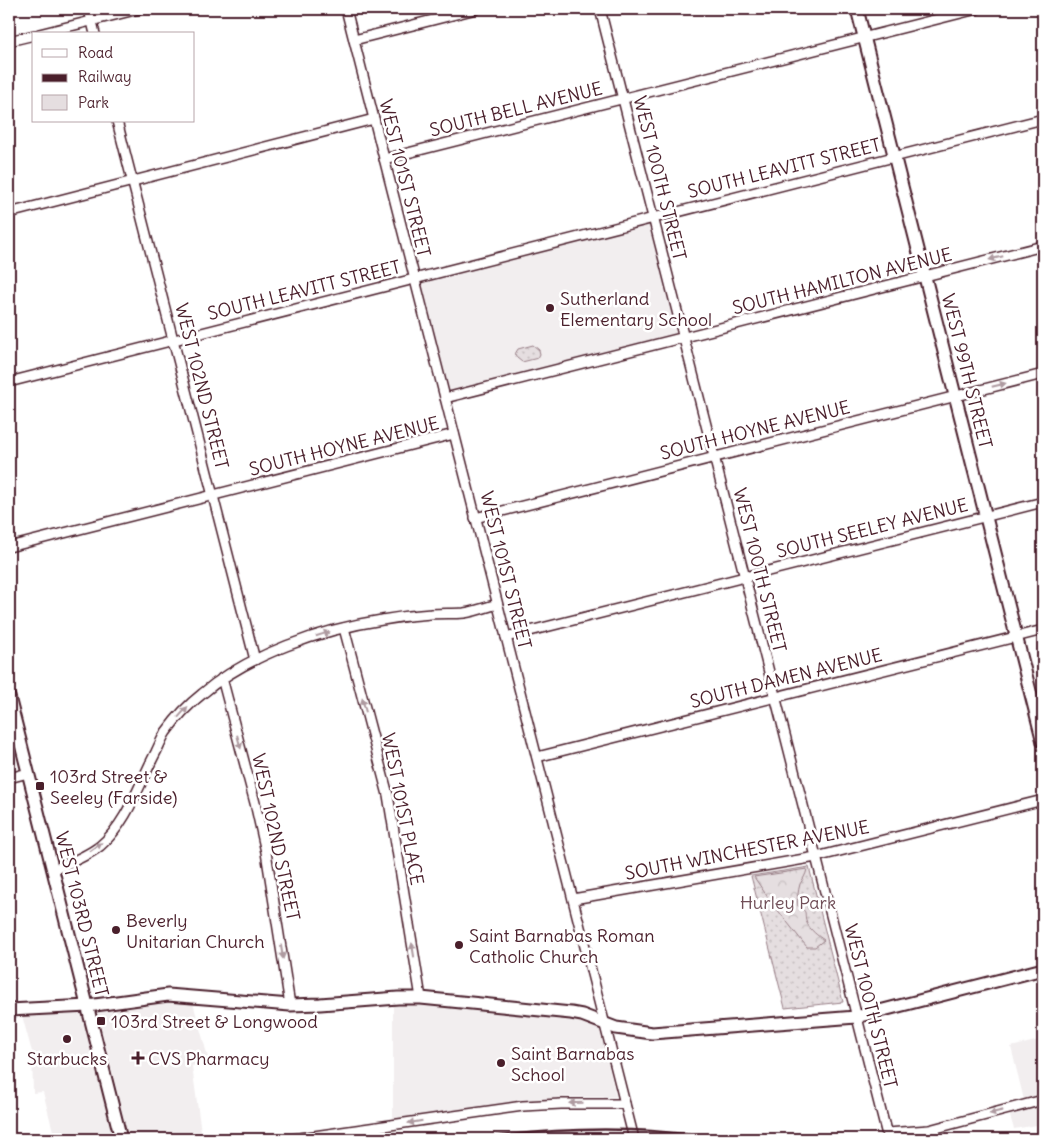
<svg xmlns="http://www.w3.org/2000/svg" width="1052" height="1148" font-family="Delius,sans-serif">
  <defs>
    <pattern id="green-dots" width="8" height="8" patternUnits="userSpaceOnUse" patternTransform="scale(1.25)"><rect width="8" height="8" fill="#e5dee0"/><path d="M2 2h.1M6 6h.1" fill="none" stroke="#c6bec0" stroke-width="1.8" stroke-linecap="round"/></pattern>
    <pattern id="forest-crowns" width="20" height="18" patternUnits="userSpaceOnUse" patternTransform="scale(1.25)"><rect width="20" height="18" fill="#e5dee0"/><path d="M2 6a3 3 0 1 1 6 0M12 15a3 3 0 1 1 6 0" fill="none" stroke="#c6bec0"/></pattern>
  </defs>
  <rect width="100%" height="100%" fill="#fff"/>
  <filter id="ink" filterUnits="userSpaceOnUse"><feTurbulence type="fractalNoise" baseFrequency=".02" numOctaves="2"/><feDisplacementMap in="SourceGraphic" scale="10" xChannelSelector="R" yChannelSelector="G"/><feConvolveMatrix kernelMatrix="1 2 1 2 8 2 1 2 1" color-interpolation-filters="sRGB"/></filter>
  <g filter="url(#ink)">
    <g fill="#f2eeef">
      <polygon points="651,223 679,333 448,392 420,282"/>
      <polygon points="167,1000 193,1003 209,1061 192,1066 202,1139 129,1139 97,1010"/>
      <polygon points="393,1004 414,1004 442,1005 568,1018 588,1023 598,1027 600,1030 616,1097 573,1097 528,1101 393,1119"/>
      <polygon points="81,1008 114,1139 55,1139 43,1092 33,1093 32,1052 21,1012"/>
      <polygon points="1043,1039 1043,1095 1024,1100 1011,1047"/>
      <polygon points="1043,1104 1043,1124 1014,1129 1009,1113"/>
    </g>
    <g fill="url(#green-dots)" stroke="#987e86">
      <polygon points="533,345 539,350 540,354 538,358 522,362 517,358 515,354 518,349"/>
      <polygon points="809,867 843,1002 785,1008 751,876"/>
    </g>
    <path fill="url(#forest-crowns)" stroke="#987e86" d="M 807,869 C 806,875 803,879 800,884 C 798,891 797,899 798,906 C 809,913 803,912 807,923 C 810,930 818,936 824,940 L 815,947 L 807,947 L 802,941 L 769,899 L 754,877 Z"/>
    <g fill="none" stroke-linecap="round" stroke-linejoin="round">
      <defs>
        <g id="street">
          <polyline points="89,9 95,34"/>
          <polyline points="346,9 634,1139"/>
          <polyline points="600,9 888,1139"/>
          <polyline points="39,34 139,9"/>
          <polyline points="354,40 476,9"/>
          <polyline points="9,41 34,35"/>
          <polyline points="117,121 255,660"/>
          <polyline points="384,159 977,9"/>
          <polyline points="9,213 374,119"/>
          <polyline points="9,382 1043,119"/>
          <polyline points="445,398 1043,246"/>
          <polyline points="475,518 1043,374"/>
          <polyline points="9,547 454,434"/>
          <polyline points="344,628 388,795 421,998"/>
          <polyline points="506,637 1043,502"/>
          <polyline points="222,678 255,803 266,852 290,1005"/>
          <polyline points="537,757 1043,630"/>
          <polyline points="9,778 28,773"/>
          <path d="M 53,870 C 69,863 86,857 100,846 C 128,822 139,784 156,752 C 159,746 162,738 166,732 C 176,718 188,705 202,694 C 247,655 323,629 382,620 C 398,617 414,615 431,614 C 442,613 453,614 464,613 C 476,611 487,607 497,604"/>
          <polyline points="573,899 816,857 1043,800"/>
          <polyline points="887,1133 929,1130 1043,1100"/>
          <polyline points="293,1139 523,1106 561,1104 625,1104"/>
        </g>
        <g id="secondary">
          <polyline points="857,9 1043,742"/>
          <polyline points="9,697 121,1139"/>
          <polyline points="9,1010 88,1006 168,995 290,1005 320,1004 398,998 421,998 571,1013 582,1015 616,1028 652,1033 856,1017 1043,969"/>
        </g>
      </defs>
      <use href="#street" stroke="#4a1f2b" stroke-width="12"/>
      <use href="#secondary" stroke="#4a1f2b" stroke-width="15"/>
      <use href="#street" stroke="#fff" stroke-width="9"/>
      <use href="#secondary" stroke="#fff" stroke-width="11"/>
      <g stroke="#4a1f2b" stroke-width="2.5">
        <path d="M 477,1139 C 528,1132 579,1128 631,1130 C 665,1131 700,1136 734,1139"/>
        <polyline points="1011,1139 1043,1134"/>
      </g>
    </g>
    <defs><path id="oneway-solid" d="M-6-.8H1V-3.2L6.5 0L1 3.2V.8H-6Z" transform="scale(1.25)"/></defs>
    <g fill="#ae9aa0">
      <use href="#oneway-solid" transform="translate(996 258) rotate(166)"/>
      <use href="#oneway-solid" transform="translate(999 385) rotate(-14)"/>
      <use href="#oneway-solid" transform="translate(323 634) rotate(-17)"/>
      <use href="#oneway-solid" transform="translate(364 705) rotate(-105)"/>
      <use href="#oneway-solid" transform="translate(183 712) rotate(-48)"/>
      <use href="#oneway-solid" transform="translate(239 742) rotate(75)"/>
      <use href="#oneway-solid" transform="translate(96 847) rotate(-36)"/>
      <use href="#oneway-solid" transform="translate(413 950) rotate(-99)"/>
      <use href="#oneway-solid" transform="translate(282 952) rotate(81)"/>
      <use href="#oneway-solid" transform="translate(576 1103) rotate(179)"/>
      <use href="#oneway-solid" transform="translate(996 1112) rotate(166)"/>
      <use href="#oneway-solid" transform="translate(415 1122) rotate(171)"/>
    </g>
  </g>
  <g fill="#4a1f2b" stroke="#fff" stroke-width="2">
    <circle cx="550" cy="308" r="5"/>
    <rect x="35" y="781" width="10" height="10" rx="2.5"/>
    <circle cx="116" cy="930" r="5"/>
    <circle cx="459" cy="945" r="5"/>
    <rect x="96" y="1016" width="10" height="10" rx="2.5"/>
    <circle cx="67" cy="1039" r="5"/>
    <path d="M135.5 1050.5h5v5h5v5h-5v5h-5v-5h-5v-5h5z"/>
    <circle cx="501" cy="1063" r="5"/>
  </g>
  <g text-anchor="middle" dominant-baseline="central" stroke-width="5" stroke-linejoin="round" paint-order="stroke">
    <g font-size="18" fill="#4a1f2b" stroke="#fff">
      <text transform="translate(516 109) rotate(-14)">SOUTH BELL AVENUE</text>
      <text transform="translate(784 168) rotate(-14)">SOUTH LEAVITT STREET</text>
      <text transform="translate(405 178) rotate(76)">WEST 101ST STREET</text>
      <text transform="translate(660 178) rotate(76)">WEST 100TH STREET</text>
      <text transform="translate(842 281) rotate(-14)">SOUTH HAMILTON AVENUE</text>
      <text transform="translate(304 290) rotate(-14)">SOUTH LEAVITT STREET</text>
      <text transform="translate(967 371) rotate(76)">WEST 99TH STREET</text>
      <text transform="translate(202 386) rotate(76)">WEST 102ND STREET</text>
      <text transform="translate(755 430) rotate(-14)">SOUTH HOYNE AVENUE</text>
      <text transform="translate(344 446) rotate(-14)">SOUTH HOYNE AVENUE</text>
      <text transform="translate(872 528) rotate(-14)">SOUTH SEELEY AVENUE</text>
      <text transform="translate(506 570) rotate(76)">WEST 101ST STREET</text>
      <text transform="translate(760 570) rotate(76)">WEST 100TH STREET</text>
      <text transform="translate(786 678) rotate(-14)">SOUTH DAMEN AVENUE</text>
      <text transform="translate(403 809) rotate(79)">WEST 101ST PLACE</text>
      <text transform="translate(276 837) rotate(78)">WEST 102ND STREET</text>
      <text transform="translate(747 850) rotate(-11)">SOUTH WINCHESTER AVENUE</text>
      <text transform="translate(82 914) rotate(76)">WEST 103RD STREET</text>
      <text transform="translate(871 1006) rotate(76)">WEST 100TH STREET</text>
    </g>
    <g font-size="18" fill="#4a1f2b" stroke="#fff" text-anchor="start">
      <text x="560" y="298">Sutherland<tspan x="560" dy="21">Elementary School</tspan></text>
      <text x="50" y="776">103rd Street &amp;<tspan x="50" dy="21">Seeley (Farside)</tspan></text>
      <text x="126" y="920">Beverly<tspan x="126" dy="21">Unitarian Church</tspan></text>
      <text x="469" y="935">Saint Barnabas Roman<tspan x="469" dy="21">Catholic Church</tspan></text>
      <text x="111" y="1021">103rd Street &amp; Longwood</text>
      <text x="511" y="1053">Saint Barnabas<tspan x="511" dy="21">School</tspan></text>
      <text x="67" y="1058" text-anchor="middle">Starbucks</text>
      <text x="148" y="1058">CVS Pharmacy</text>
    </g>
    <g font-size="18" fill="#714f58" stroke="#fff">
      <text x="788" y="902">Hurley Park</text>
    </g>
  </g>
  <rect width="1052" height="1148" fill="none" stroke="#fff" stroke-width="30"/>
  <rect x="15" y="15" width="1022" height="1118" fill="none" stroke="#4a1f2b" stroke-width="2" filter="url(#ink)"/>
  <rect x="32" y="32" width="162" height="90" fill="#ffffff" stroke="#b7a5aa"/>
  <rect x="42" y="49" width="25" height="8" fill="#ffffff" stroke="#b7a5aa"/>
  <text x="78" y="58" font-size="15" fill="#4a1f2b">Road</text>
  <rect x="42" y="74" width="25" height="8" fill="#4a1f2b" stroke="#b7a5aa"/>
  <text x="78" y="82" font-size="15" fill="#4a1f2b">Railway</text>
  <rect x="42" y="95" width="25" height="15" fill="#e5dee0" stroke="#b7a5aa"/>
  <text x="78" y="108" font-size="15" fill="#4a1f2b">Park</text>
</svg>
